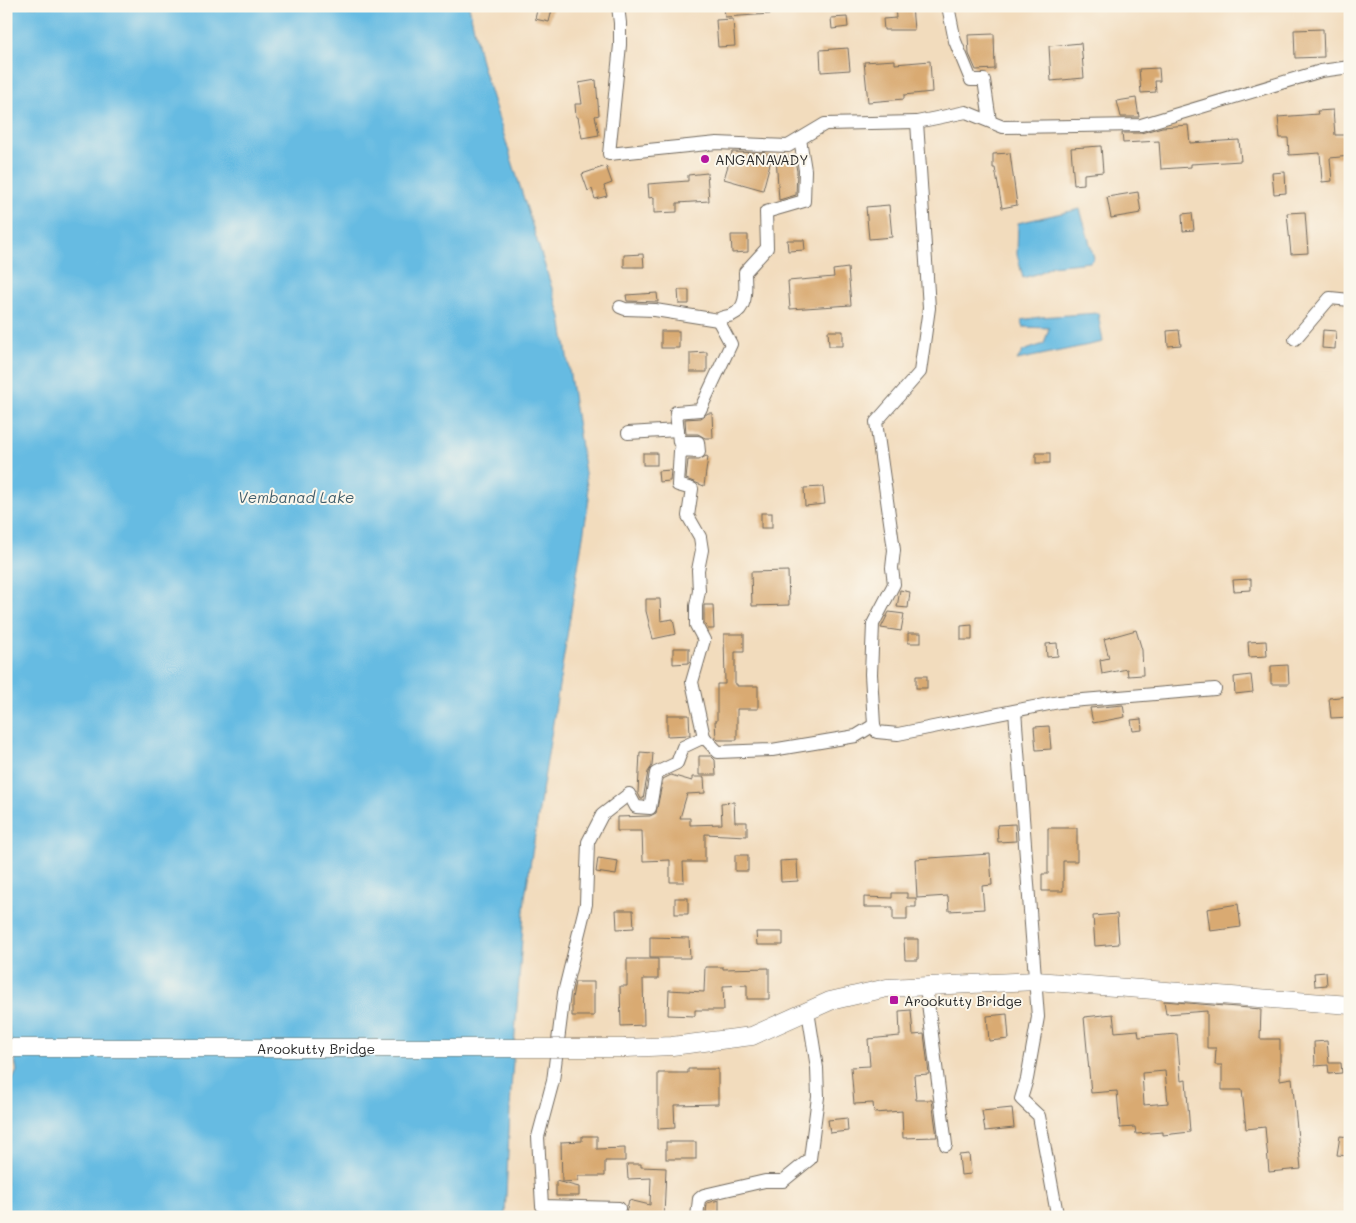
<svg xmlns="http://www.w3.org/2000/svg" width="1356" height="1223" font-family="Mali,sans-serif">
  <rect width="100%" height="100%" fill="#fbf7ec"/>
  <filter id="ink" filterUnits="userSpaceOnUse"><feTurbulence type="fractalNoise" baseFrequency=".02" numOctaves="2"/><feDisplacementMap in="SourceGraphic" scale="10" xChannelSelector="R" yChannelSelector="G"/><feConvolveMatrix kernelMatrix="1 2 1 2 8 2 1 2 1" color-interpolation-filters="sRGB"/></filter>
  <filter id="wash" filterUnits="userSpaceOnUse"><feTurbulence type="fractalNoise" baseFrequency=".0096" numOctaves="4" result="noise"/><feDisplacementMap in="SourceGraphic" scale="20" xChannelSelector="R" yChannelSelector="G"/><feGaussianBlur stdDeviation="1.12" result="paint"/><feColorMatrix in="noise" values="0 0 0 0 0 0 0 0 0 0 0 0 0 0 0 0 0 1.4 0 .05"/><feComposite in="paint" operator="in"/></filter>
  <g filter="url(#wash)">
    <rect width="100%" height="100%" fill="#f2dcbd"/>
    <g fill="#66bbe2" stroke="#487386">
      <polygon points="6,6 469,6 481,62 561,317 589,499 525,897 511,1089 505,1217 6,1217 6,1093 17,1071 6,1013"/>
      <polygon points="1080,209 1094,258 1090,262 1052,266 1039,273 1023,278 1017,254 1018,223"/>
      <polygon points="1098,313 1103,342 1017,360 1023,351 1044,344 1049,328 1023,327 1021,320 1040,317"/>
    </g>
    <g id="blocks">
      <g fill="#d9aa72" fill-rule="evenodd">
        <polygon points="538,6 553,6 549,22 535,19"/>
        <polygon points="724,6 771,6 771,14 725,17"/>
        <polygon points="905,6 912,6 914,30 884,30 883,19 896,18 895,7"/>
        <polygon points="847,17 848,27 832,29 831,18"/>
        <polygon points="733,19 735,46 718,47 716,20"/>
        <polygon points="1323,29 1324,57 1295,58 1294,30"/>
        <polygon points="994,34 995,69 976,70 969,54 968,35"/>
        <polygon points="1081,43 1084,78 1051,81 1049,46"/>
        <polygon points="848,48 850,70 821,72 820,50"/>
        <polygon points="895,60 895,64 930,61 932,92 904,95 904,99 868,102 864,62"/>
        <polygon points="1159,68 1160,81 1155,81 1156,92 1141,93 1139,69"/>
        <polygon points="596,80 599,115 595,116 599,135 582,138 578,117 576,117 575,104 582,104 579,83"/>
        <polygon points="1136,98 1139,117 1121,117 1117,101"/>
        <polygon points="1333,110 1335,135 1350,135 1350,156 1330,158 1332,181 1322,182 1320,153 1289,155 1288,138 1280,138 1278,117 1318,114 1317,111"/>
        <polygon points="1188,125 1190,143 1239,140 1241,161 1191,164 1191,167 1161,169 1159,141 1123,143 1122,133 1141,133 1162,127"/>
        <polygon points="1101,146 1103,172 1084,174 1084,184 1074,185 1071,148"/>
        <polygon points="732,152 762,153 772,156 763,190 724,179"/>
        <polygon points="1010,153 1017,205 1002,208 995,168 993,168 993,154"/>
        <polygon points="794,156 797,171 796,195 779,200 776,157"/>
        <polygon points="606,166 612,183 604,186 607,196 595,199 592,189 588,191 582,174"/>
        <polygon points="1285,172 1286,193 1274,194 1272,173"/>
        <polygon points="707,173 709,201 677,203 677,212 654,213 654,197 649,198 648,184 688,181 688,175"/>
        <polygon points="1138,192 1141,213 1111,218 1107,197"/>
        <polygon points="889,205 892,237 869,239 866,207"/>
        <polygon points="1305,212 1308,253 1291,254 1287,213"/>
        <polygon points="1192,213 1194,230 1183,231 1182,214"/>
        <polygon points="731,235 748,235 748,252 732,253"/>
        <polygon points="787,240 804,240 805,250 788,251"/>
        <polygon points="643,254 644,267 624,267 624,255"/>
        <polygon points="848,268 851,305 790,309 788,281 834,277 833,270"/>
        <polygon points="678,290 689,290 689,304 679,304"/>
        <polygon points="657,293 658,302 627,301 626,295"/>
        <polygon points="1179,330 1181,345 1168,346 1167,331"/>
        <polygon points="1323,330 1336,331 1335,349 1322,348"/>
        <rect x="661" y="331" width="18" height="17"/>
        <polygon points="828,331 843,331 843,346 829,346"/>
        <polygon points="707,352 707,372 690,372 690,353"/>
        <polygon points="708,413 712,413 713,438 705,438 698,434 686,434 685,419 701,418"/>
        <rect x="643" y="453" width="14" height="12"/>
        <rect x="1036" y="453" width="14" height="10"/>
        <polygon points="706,456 708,457 704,486 686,479 688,460 699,460"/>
        <polygon points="671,470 670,481 659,482 658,471"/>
        <polygon points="823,487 825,504 805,506 804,488"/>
        <rect x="761" y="513" width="11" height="15"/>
        <polygon points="788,571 789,605 752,606 751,572"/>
        <polygon points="1251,579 1251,590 1234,591 1233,580"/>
        <polygon points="900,590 910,592 908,608 897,607"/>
        <polygon points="646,599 660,599 661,621 673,619 676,634 653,639 646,611"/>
        <polygon points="704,605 713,605 714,629 708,629 704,623"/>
        <polygon points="889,612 904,614 901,631 881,628"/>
        <polygon points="972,625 972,640 961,640 961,626"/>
        <polygon points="1136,630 1142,650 1143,675 1128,676 1127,669 1102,674 1100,660 1109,658 1104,639"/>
        <rect x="908" y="633" width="13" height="10"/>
        <polygon points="724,634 744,634 744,652 735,652 735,684 737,684 737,686 758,686 758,709 737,709 737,740 718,740 716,738 715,721 717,721 717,684 725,684"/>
        <polygon points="1266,641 1267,656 1249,657 1248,642"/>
        <polygon points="1057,643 1058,656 1047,657 1046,644"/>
        <polygon points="673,648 689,648 689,663 673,664"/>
        <polygon points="1288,665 1289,684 1271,684 1271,666"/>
        <polygon points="1251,675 1253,692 1235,694 1234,677"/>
        <rect x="916" y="676" width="11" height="12"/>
        <polygon points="1350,696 1350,717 1331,718 1329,698"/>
        <polygon points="1123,705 1125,717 1093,723 1090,708"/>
        <polygon points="667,715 689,715 690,735 667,736"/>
        <polygon points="1141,719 1142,730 1133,731 1131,720"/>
        <polygon points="1049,726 1051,749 1036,750 1034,727"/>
        <polygon points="640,752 653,753 652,766 648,772 643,799 641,799 638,793"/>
        <polygon points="699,756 711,756 715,760 716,775 699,775"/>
        <polygon points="671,775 692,781 692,777 704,777 705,793 687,794 680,818 690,818 690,825 722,824 721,803 734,802 735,822 747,822 747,836 705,834 705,862 683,862 684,882 670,882 670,860 643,861 642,831 617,831 617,817 650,816 656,813 663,779"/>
        <polygon points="1015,824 1016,841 998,842 997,825"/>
        <polygon points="1048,828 1077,828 1077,861 1063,861 1063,891 1042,891 1042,874 1048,874"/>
        <polygon points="990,854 992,885 982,886 984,909 949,911 948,896 917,898 915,859"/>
        <rect x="735" y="855" width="13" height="16"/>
        <polygon points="598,858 618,861 616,875 596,872"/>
        <polygon points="797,860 798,881 781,882 780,861"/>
        <polygon points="892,893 907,893 907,898 916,898 916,907 907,907 907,920 893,920 893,907 864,907 864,897 892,898"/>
        <rect x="675" y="898" width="13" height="16"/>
        <polygon points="1238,904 1241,927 1210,931 1207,909"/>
        <polygon points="616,910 633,910 634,928 617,929"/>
        <polygon points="1117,914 1119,944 1095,946 1093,916"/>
        <polygon points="756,932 783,932 783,945 757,945"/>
        <polygon points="650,937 689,938 690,958 650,958"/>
        <polygon points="904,939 918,939 918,960 905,960"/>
        <polygon points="627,959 658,959 658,979 643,979 644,1025 621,1026 620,986 627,986"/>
        <polygon points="705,967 723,967 723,969 769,968 769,999 747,999 747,985 723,986 724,1010 695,1010 695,1016 668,1015 669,990 704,992"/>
        <polygon points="1326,972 1327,985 1315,986 1314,973"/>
        <polygon points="575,982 594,982 594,1016 572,1016 572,998"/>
        <polygon points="1164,1001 1261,1009 1260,1039 1280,1039 1280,1080 1292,1078 1301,1169 1269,1172 1265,1127 1246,1129 1242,1090 1222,1090 1222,1065 1215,1065 1216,1048 1207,1048 1207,1011 1166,1014"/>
        <polygon points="911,1010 913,1035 924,1034 929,1074 914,1075 916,1100 932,1100 937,1137 903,1138 902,1111 874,1113 873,1103 854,1104 851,1067 870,1066 868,1039 900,1036 899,1011"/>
        <polygon points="1007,1014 1009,1039 989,1041 987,1016"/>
        <path d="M 1113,1014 L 1115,1032 L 1138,1030 L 1139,1037 L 1177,1034 L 1181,1081 L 1186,1080 L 1190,1132 L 1163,1135 L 1163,1132 L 1136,1134 L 1135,1127 L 1120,1128 L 1117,1091 L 1091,1093 L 1084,1017 ZM 1165,1071 L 1168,1103 L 1144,1105 L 1142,1073 Z"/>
        <polygon points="1327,1041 1329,1063 1341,1063 1342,1073 1329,1074 1328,1065 1315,1066 1314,1042"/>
        <polygon points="688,1069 718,1069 718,1104 674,1105 675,1128 658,1129 658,1073 688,1073"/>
        <polygon points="1012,1108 1014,1128 985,1131 982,1111"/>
        <polygon points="847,1118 848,1131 830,1133 828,1120"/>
        <polygon points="582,1136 597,1136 597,1149 625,1148 625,1161 605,1161 605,1176 578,1176 578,1181 562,1182 561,1142 582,1141"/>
        <polygon points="1340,1136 1350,1137 1350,1156 1337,1155"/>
        <rect x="666" y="1142" width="30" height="17"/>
        <polygon points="969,1154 971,1174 961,1175 959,1155"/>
        <polygon points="627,1164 641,1164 641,1167 666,1168 664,1217 625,1217 629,1200 650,1205 651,1178 628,1179"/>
        <polygon points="556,1181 579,1187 579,1196 556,1196"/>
        <polygon points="719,1200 719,1213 706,1213 707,1203"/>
      </g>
    </g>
  </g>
  <g filter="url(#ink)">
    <use href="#blocks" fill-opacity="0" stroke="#71695e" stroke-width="1"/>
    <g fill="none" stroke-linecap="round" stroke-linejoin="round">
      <defs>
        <g id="minor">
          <polyline points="618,6 620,23 620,45 609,154 717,143 788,146 825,124 917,122"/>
          <polyline points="948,6 955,41 971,80 984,80 990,121"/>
          <polyline points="620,307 625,309 655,310 718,320"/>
          <polyline points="1295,339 1330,298 1350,300"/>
          <polyline points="628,433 678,430"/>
          <polyline points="1215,689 1059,702 898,734 877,732 874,725 871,674 873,624 894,584 892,568 894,550 876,422 920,372 929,308 917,122 966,112 1003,127 1141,125 1321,71 1350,67"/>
          <polyline points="1015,711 1038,1017 1027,1079 1021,1099 1039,1116 1057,1214 1059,1217"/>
          <path d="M 704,737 L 692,682 L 704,640 L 696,625 L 696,606 L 699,591 L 698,570 L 702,550 L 700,537 L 688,516 L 692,489 L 678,485 L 680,451 L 699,452 L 698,442 L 679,442 L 676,412 L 700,410 L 731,344 L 718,320 C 722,316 727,317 732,315 C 749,308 745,287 745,272 L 767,248 L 766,212 L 804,201 L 805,170 L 800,139"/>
          <polyline points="926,987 946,1145"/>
          <polyline points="617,1217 619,1208 542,1206 538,1137 553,1081 564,993 586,904 588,842 602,815 629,794 636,807 650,808 656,773 677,763 683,747 704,737 718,752 772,750 856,736 874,725"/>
          <polyline points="697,1217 699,1199 704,1195 765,1181 783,1181 810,1159 818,1097 817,1068 808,1011"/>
        </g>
        <polyline id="secondary" points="626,1048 672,1046 752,1036 830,1001 887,988 1036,981 1350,1005"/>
      </defs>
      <use href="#minor" stroke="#71695e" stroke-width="14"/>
      <use href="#secondary" stroke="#71695e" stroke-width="19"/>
      <use href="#minor" stroke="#fff" stroke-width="12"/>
      <use href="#secondary" stroke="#fff" stroke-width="18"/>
      <defs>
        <g id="secondary-bridge">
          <path id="s1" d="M 6,1048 L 626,1048"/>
        </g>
      </defs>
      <use href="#secondary-bridge" stroke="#71695e" stroke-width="19" stroke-linecap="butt"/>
      <use href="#secondary-bridge" stroke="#fff" stroke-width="18"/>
    </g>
  </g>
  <g fill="#b5179e" stroke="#fbf7ec" stroke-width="2">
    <circle cx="705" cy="159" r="5"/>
    <rect x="889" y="995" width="10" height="10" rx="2.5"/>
  </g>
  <g text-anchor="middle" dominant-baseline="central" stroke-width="4" stroke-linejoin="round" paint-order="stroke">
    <g font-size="14" fill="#2b2b2b" stroke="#fbf7ec" text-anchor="start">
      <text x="715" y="159">ANGANAVADY</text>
      <text x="904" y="1000">Arookutty Bridge</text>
    </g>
    <g font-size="14" fill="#2b2b2b" stroke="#fbf7ec">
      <text stroke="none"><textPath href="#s1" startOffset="310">Arookutty Bridge</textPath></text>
    </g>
    <g font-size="15" font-style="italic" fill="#405d6b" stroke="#fbf7ec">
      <text x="296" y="497">Vembanad Lake</text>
    </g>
  </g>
  <rect width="1356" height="1223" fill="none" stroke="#fbf7ec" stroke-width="25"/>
</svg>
